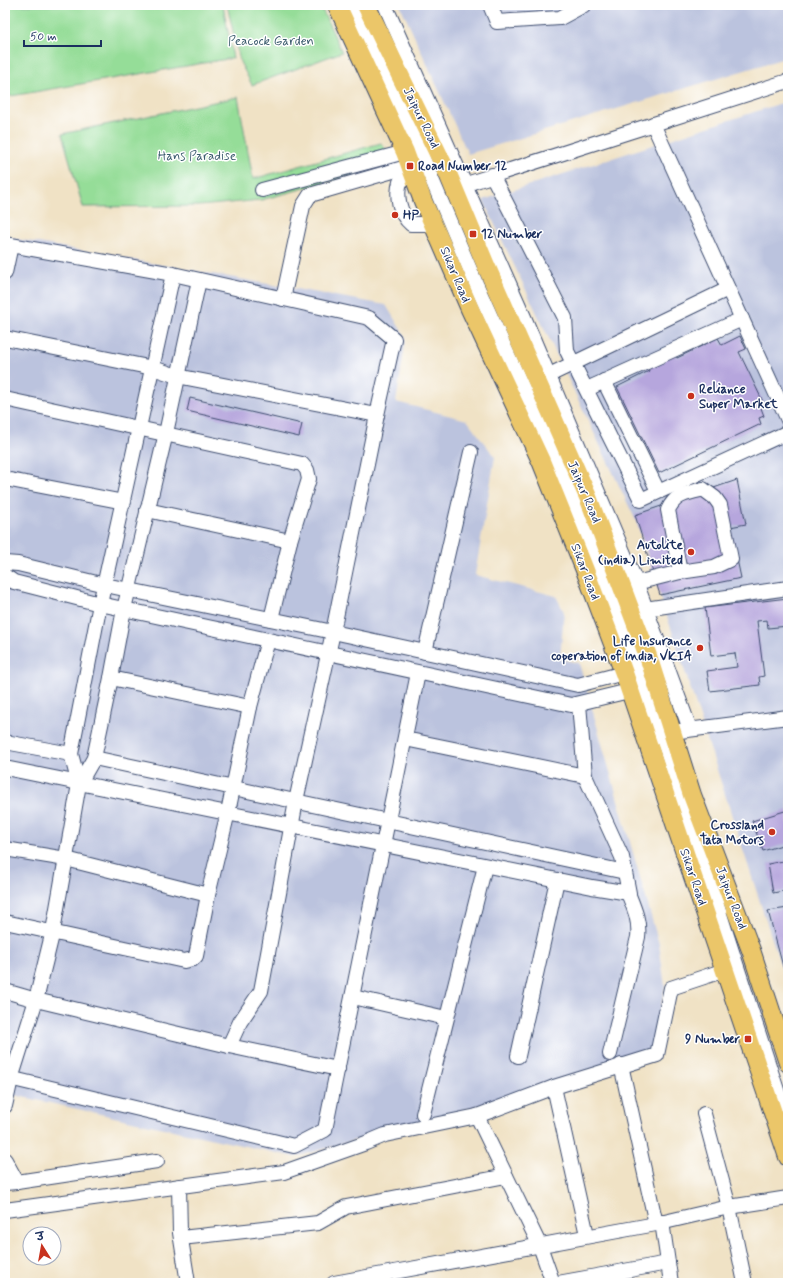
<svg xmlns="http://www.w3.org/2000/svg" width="793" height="1288" font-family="Mynerve,'Playpen Sans Deva',sans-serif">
  <rect width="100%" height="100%" fill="#fff"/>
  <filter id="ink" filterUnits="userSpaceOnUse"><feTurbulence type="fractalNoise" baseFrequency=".025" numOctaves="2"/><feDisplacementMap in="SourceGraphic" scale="8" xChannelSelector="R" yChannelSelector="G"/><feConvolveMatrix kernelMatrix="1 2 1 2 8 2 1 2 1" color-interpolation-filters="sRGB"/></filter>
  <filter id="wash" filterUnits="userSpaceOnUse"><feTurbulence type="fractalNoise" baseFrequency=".012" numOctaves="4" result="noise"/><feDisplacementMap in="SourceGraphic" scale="16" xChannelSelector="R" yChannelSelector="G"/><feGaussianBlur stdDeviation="0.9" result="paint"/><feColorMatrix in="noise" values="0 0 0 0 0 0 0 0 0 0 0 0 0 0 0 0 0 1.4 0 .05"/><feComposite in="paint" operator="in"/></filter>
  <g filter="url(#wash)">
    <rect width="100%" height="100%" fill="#f0e2c5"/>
    <g fill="#bbc3de">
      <polygon points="400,5 788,5 788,57 468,154"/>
      <polygon points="788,101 788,988 636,521 483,200"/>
      <polygon points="5,237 386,305 406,338 396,402 467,420 495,457 475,575 556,596 564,612 560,659 579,663 659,944 665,986 652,1050 481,1105 295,1157 5,1093"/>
    </g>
    <g fill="#95dd98" stroke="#58867b">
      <polygon points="5,5 223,5 233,58 5,97"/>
      <polygon points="227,5 320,5 342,52 252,85 240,62"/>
      <polygon points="238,97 253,179 381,143 396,163 261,200 199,206 83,207 62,134"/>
    </g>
    <g id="blocks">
      <g fill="#b6a6dd">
        <polygon points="740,336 746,349 739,352 765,406 761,408 764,416 759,418 761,424 659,473 617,387 649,371 644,360 671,347 677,358 718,338 722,345"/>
        <polygon points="190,398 302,424 299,437 187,411"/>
        <polygon points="737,480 746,524 730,527 741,578 660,595 635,515"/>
        <polygon points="788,598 788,626 768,628 767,620 757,621 764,676 759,677 760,685 710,691 707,671 737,667 735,653 711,656 705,608"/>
        <polygon points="788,810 788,843 763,851 752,821"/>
        <polygon points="788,860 788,890 773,893 768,864"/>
        <polygon points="788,908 788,985 768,911"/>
      </g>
    </g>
  </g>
  <g filter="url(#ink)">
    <use href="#blocks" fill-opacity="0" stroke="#3b4a6d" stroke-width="1"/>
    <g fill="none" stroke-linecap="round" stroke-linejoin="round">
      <defs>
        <g id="minor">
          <polyline points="353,5 406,118 477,286 568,488 591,546 667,751 788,1124"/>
          <polyline points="385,5 524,317 636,582 690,729"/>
          <polyline points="490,5 497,22 560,18 584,5"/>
          <polyline points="653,124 788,420"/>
          <path d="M 413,172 L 400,182 C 396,195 399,214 411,224 L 433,224"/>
          <polyline points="492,175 565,318 567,351 641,500 788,432"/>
          <polyline points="457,187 788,81"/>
          <polyline points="262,190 405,152"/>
          <polyline points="5,244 173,274 369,318 394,339 377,415 333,632 296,801 261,991 240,1022 229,1046"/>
          <polyline points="5,273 11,245"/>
          <polyline points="283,299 303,206 310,195 410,166"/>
          <polyline points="5,338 153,368 177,376 377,415"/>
          <polyline points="541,379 728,289"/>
          <polyline points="604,381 658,491"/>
          <polyline points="587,389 742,319"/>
          <polyline points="5,399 302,464 307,470 309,479 290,541 271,619"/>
          <polyline points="5,479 124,502"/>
          <polyline points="147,510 290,541"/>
          <polyline points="5,563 18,564 105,585 333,632 578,685 624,673"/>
          <polyline points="5,576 14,582 100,604 571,705 629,691"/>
          <path d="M 628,585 L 680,572 L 714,567 L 731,559 L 720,505 L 715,498 L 703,489 C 687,494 676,493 668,510 L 680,572"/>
          <polyline points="638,610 788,588"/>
          <polyline points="425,652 471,452"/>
          <polyline points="111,678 250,707"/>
          <polyline points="680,731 788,717"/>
          <polyline points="405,739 585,776"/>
          <polyline points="5,742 71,754"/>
          <polyline points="94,758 625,872"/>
          <polyline points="5,768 592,887 629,893 622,857 585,776 579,704"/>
          <polyline points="79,784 71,754 100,604 173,274"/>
          <polyline points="5,849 66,859 208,895"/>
          <polyline points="5,922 184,961 193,959 196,956 208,895 228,812 250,707 268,640"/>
          <polyline points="5,991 36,1000 229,1046 338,1069"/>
          <polyline points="353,997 446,1018"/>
          <path d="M 610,1054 L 638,937 C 640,921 634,908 628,893"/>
          <polyline points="518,1056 557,880"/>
          <polyline points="621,1065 656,1224"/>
          <polyline points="5,1077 294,1146 325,1130 418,673"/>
          <polyline points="554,1087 587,1235"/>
          <polyline points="5,1106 11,1079 36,1000 53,931 79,784 94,758 111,678 124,609 166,433 199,280"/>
          <polyline points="423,1114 485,866"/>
          <polyline points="704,1114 729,1207 745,1283"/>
          <polyline points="477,1116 540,1246 553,1283"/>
          <polyline points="5,1160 17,1182 5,1183"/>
          <polyline points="17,1182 157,1161"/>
          <polyline points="179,1186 180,1233 188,1283"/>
          <polyline points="5,1210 284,1172 366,1143 385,1135 477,1116 554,1087 657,1055 671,988 725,970"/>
          <polyline points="662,1222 671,1283"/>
          <polyline points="181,1238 318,1223 346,1207 506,1176"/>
          <polyline points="334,1283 656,1224 729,1207 788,1198"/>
          <polyline points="558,1283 668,1263"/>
        </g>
        <g id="major">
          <polyline points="337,5 405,152 423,201 470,309 541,461 585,570 624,673 788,1157"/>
          <polyline points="366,5 448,174 485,263 588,497 648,656 692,795 751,950 788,1063"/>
        </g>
      </defs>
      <use href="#minor" stroke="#3b4a6d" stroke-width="16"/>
      <use href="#major" stroke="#3b4a6d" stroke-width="20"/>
      <use href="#minor" stroke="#fff" stroke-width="14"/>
      <use href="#major" stroke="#ebc669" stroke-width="18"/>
    </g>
  </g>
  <g fill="#c8321e" stroke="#fff" stroke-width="1.5">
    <rect x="406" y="162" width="8" height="8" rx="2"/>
    <circle cx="395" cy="215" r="4"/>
    <rect x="469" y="230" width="8" height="8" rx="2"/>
    <circle cx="691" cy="396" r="4"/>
    <circle cx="691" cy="552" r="4"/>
    <circle cx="700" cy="648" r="4"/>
    <circle cx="772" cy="832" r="4"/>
    <rect x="744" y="1035" width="8" height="8" rx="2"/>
  </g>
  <g text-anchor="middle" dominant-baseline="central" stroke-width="3" stroke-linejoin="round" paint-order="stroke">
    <g font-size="13" fill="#3a5a6c" stroke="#fff">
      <text x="271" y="41">Peacock Garden</text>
      <text x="197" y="156">Hans Paradise</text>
    </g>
    <g font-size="13" fill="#1b2f5e" stroke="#fff">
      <text transform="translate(421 118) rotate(64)">Jaipur Road</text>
      <text transform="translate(455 275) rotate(67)">Sikar Road</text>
      <text transform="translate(584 492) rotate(67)">Jaipur Road</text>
      <text transform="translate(585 572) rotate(69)">Sikar Road</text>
      <text transform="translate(693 877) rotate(71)">Sikar Road</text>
      <text transform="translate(731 898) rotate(69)">Jaipur Road</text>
    </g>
    <g font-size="13" font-weight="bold" fill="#1b2f5e" stroke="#fff" text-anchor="start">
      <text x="418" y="166">Road Number 12</text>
      <text x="403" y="215">HP</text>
      <text x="481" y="234">12 Number</text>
      <text x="699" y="389">Reliance<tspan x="699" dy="15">Super Market</tspan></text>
      <text x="683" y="545" text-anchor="end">Autolite<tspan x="683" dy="15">(india) Limited</tspan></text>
      <text x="692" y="641" text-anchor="end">Life Insurance<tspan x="692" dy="15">coperation of india, VKIA</tspan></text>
      <text x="764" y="825" text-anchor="end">Crossland<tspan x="764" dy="15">Tata Motors</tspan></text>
      <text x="740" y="1039" text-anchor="end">9 Number</text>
    </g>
  </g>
  <rect width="793" height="1288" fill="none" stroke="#fff" stroke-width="20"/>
  <g transform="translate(42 1246) rotate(349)"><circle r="19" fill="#ffffff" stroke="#a4acbf"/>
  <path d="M0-3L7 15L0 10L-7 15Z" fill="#c8321e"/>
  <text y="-6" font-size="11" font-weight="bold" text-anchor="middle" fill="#1b2f5e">उ</text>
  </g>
  <path d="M24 40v6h77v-6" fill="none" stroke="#1b2f5e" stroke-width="2"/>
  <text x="30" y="40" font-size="12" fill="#1b2f5e" stroke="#ffffff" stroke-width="3" paint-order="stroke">50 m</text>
</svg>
